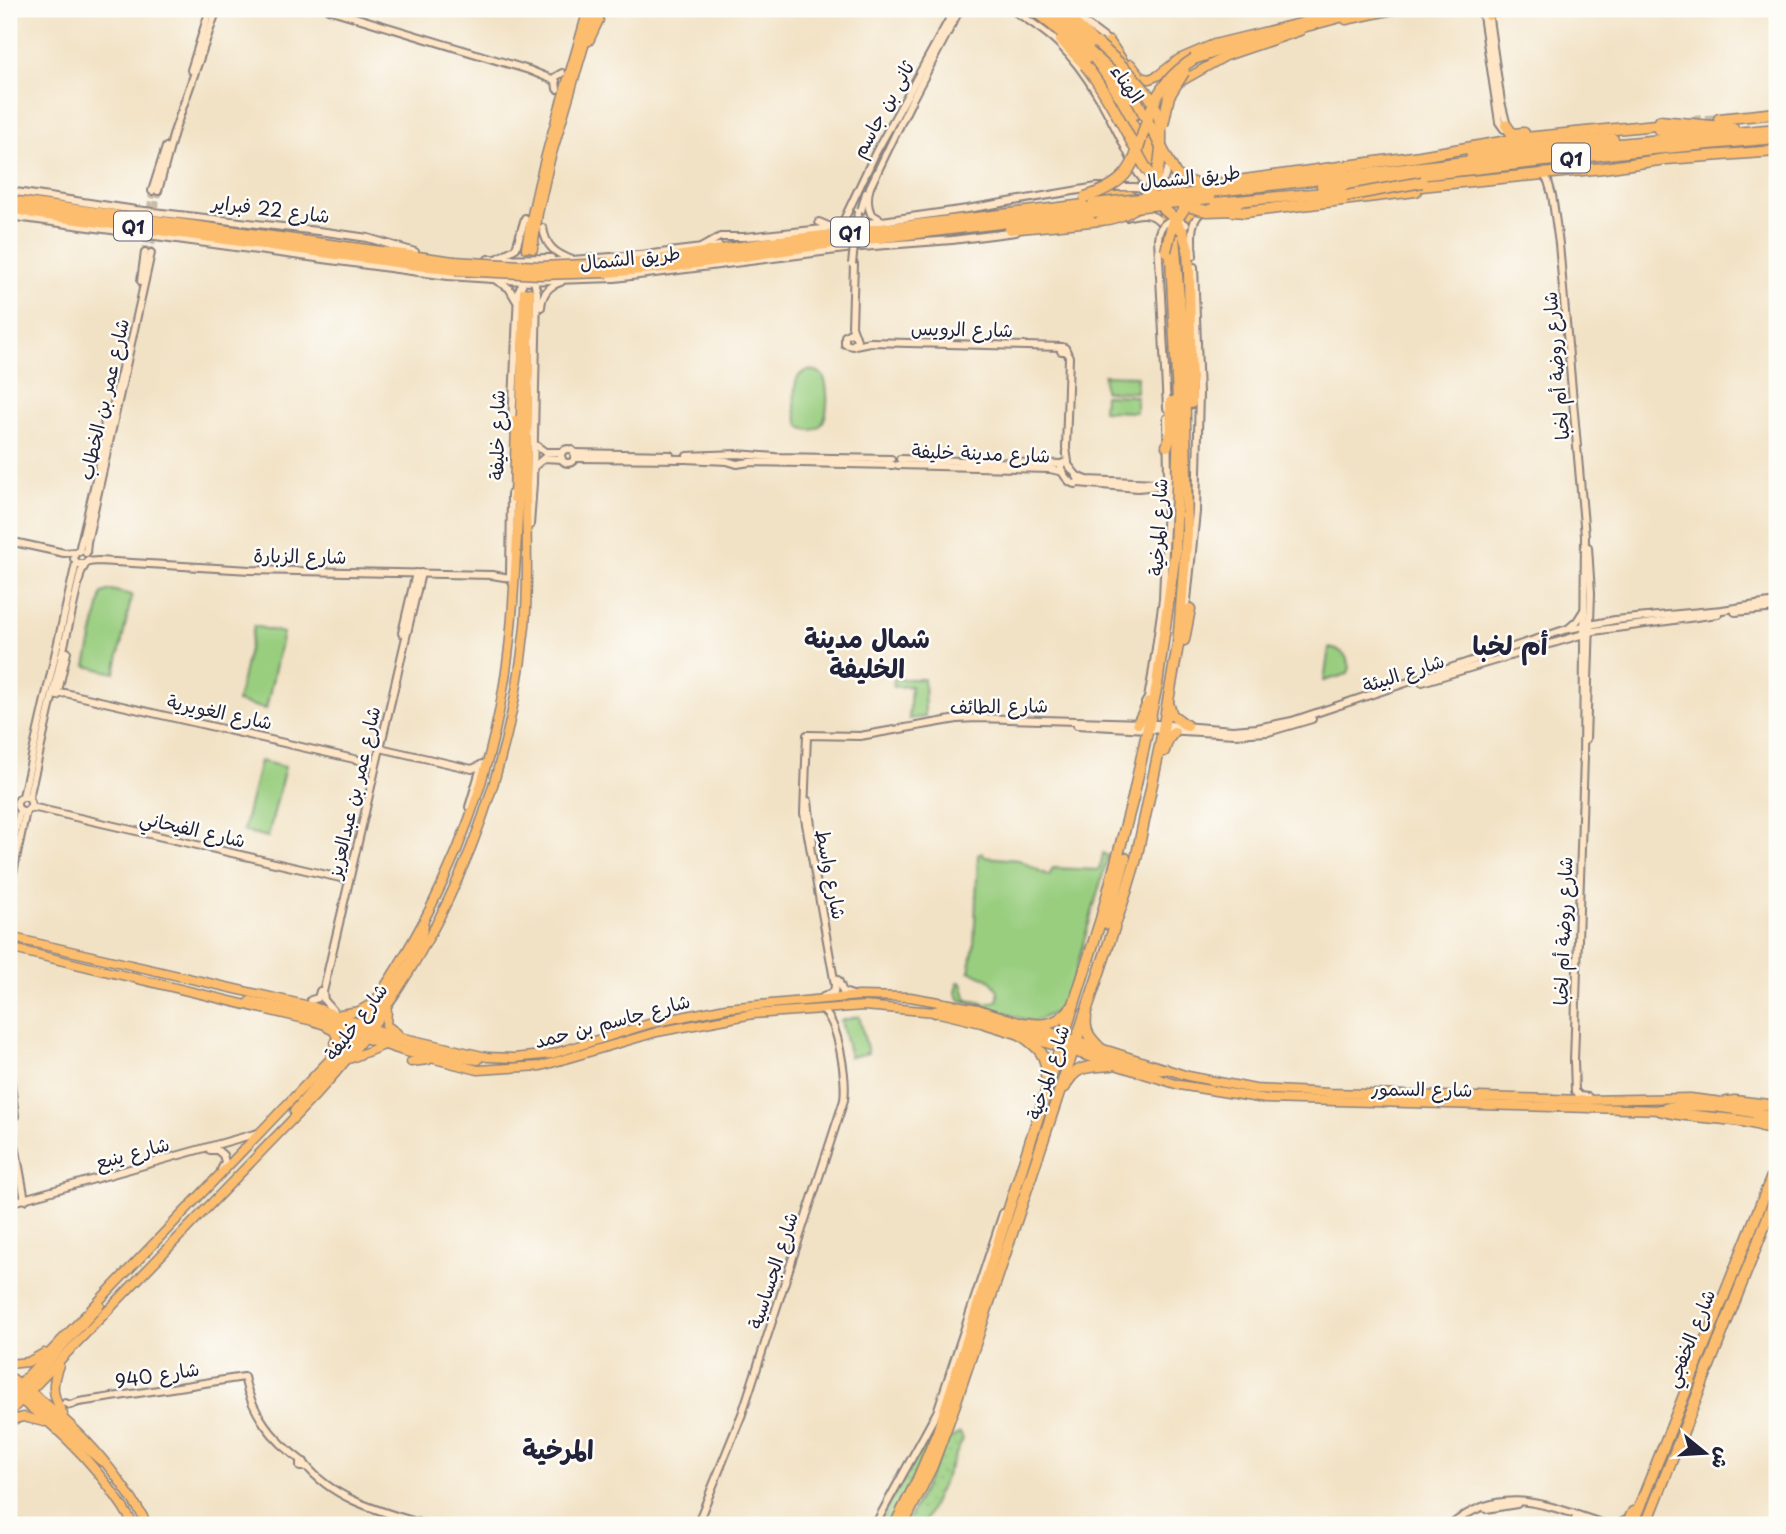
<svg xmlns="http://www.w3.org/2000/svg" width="1786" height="1534" font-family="'Playpen Sans','Playpen Sans Arabic',sans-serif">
  <defs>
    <pattern id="garden-dots" width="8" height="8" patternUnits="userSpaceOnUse" patternTransform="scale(1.75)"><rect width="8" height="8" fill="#99ce7f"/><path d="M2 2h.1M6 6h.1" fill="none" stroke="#84b16f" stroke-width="1.8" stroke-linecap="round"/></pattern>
  </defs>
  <rect width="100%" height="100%" fill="#fdfcf7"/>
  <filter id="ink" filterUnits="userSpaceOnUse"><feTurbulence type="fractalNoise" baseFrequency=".0143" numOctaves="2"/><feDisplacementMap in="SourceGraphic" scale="14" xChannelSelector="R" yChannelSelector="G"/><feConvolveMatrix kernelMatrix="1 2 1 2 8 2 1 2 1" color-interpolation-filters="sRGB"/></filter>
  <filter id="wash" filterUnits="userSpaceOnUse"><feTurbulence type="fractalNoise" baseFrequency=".00686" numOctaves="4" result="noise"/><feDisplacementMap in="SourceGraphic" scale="28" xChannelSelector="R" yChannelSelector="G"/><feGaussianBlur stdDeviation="1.57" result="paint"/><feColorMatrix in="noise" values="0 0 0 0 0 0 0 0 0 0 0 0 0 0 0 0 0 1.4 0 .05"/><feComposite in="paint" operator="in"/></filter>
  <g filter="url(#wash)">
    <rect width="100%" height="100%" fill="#f2e2c5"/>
    <g fill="#99ce7f" stroke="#5e785d" stroke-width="2">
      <path d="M 807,371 C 813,370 818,370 822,375 C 830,383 833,444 801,427 C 794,419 793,389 797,379 C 800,374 802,373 807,371 Z"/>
      <polygon points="1104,375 1137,376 1136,392 1104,391"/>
      <polygon points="1104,395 1136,396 1136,412 1103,411"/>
      <polygon points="111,590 132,595 115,673 86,666 102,593"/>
      <polygon points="254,626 283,633 266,709 237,702"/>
      <path d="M 1329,648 C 1343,650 1346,654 1350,667 L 1348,674 L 1324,681 Z"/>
      <polygon points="894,679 924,679 925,717 909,719 911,686 893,687"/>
      <polygon points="260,761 285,767 268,837 243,831"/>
      <path d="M 982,853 L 985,857 L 1019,860 L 1049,876 L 1053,868 L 1098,870 L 1101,865 L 1103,853 L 1108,856 L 1065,1008 L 1033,1022 L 960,1000 L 956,993 L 958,982 L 962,983 L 967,1000 L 989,1004 L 998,1000 L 998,991 C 991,978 982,976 969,971 L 974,946 L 978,854 Z"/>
      <polygon points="859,1016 868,1053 850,1057 841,1021"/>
    </g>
    <g fill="url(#garden-dots)" stroke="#5e785d" stroke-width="2">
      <polygon points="934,1422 928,1446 893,1519 889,1525 878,1525"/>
      <polygon points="960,1433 963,1439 923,1525 906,1525 947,1440"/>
    </g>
  </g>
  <g filter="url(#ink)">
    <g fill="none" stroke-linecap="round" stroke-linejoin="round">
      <g stroke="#c8bca9" stroke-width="6" stroke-dasharray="6 3" stroke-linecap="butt">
        <polyline points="155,216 158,191"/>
        <polyline points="145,252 152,191"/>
        <polyline points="151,253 154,231"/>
      </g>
      <polyline stroke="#c8bca9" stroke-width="10" stroke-dasharray="10 5" stroke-linecap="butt" points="1691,121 1719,119"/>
      <defs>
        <g id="secondary">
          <polyline points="328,9 529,70 556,81 557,89"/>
          <path d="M 1011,9 C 1028,20 1045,30 1059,44 C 1095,80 1115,128 1138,173"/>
          <polyline points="1066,9 1111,43"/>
          <polyline points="1482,9 1499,122 1504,129 1506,122 1501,102 1488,12"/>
          <polyline points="9,27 15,9"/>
          <polyline points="191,70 210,9"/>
          <polyline points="552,79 562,73"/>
          <polyline points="1545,177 1548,181 1552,195 1559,244 1585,536 1583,760"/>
          <polyline points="9,191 136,210 326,232 368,238 415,252"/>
          <polyline points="152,191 166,147"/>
          <polyline points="158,191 174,132 217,9"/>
          <polyline points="861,211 866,193"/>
          <polyline points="9,216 448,276 523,281 615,278 861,247 952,240 1016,232"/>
          <path d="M 1127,217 C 1143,212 1157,212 1164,229"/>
          <path d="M 878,218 L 871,214 C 867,205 867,196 870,187 L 912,100 L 960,9"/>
          <polyline points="819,222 831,227"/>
          <polyline points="841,226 876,152 955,9"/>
          <path d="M 543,228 C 546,247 555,253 572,260"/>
          <polyline points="1158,239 1167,408"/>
          <polyline points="702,247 720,237 744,237 833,228 967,209 1097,187 1134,187 1145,188 1151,193"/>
          <path d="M 1193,256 C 1192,240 1188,217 1206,210"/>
          <polyline points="500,257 516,248 525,218"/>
          <polyline points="488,259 551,258"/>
          <polyline points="854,264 852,326 857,340 853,346 845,344 845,336 850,333 855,335"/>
          <polyline points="536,265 544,262 652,254 719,246"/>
          <polyline points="141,281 145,252"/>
          <polyline points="497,281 509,288 516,300"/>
          <path d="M 541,307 C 542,294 548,286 561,282"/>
          <polyline points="855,345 870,342 1062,347"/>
          <polygon points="1061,347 1065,348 1065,351 1061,351"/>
          <polyline points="1066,350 1069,357 1066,448 1068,462"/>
          <polyline points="104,417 105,432"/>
          <polyline points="512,424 518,292 525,279"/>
          <polyline points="534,444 545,452 562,452"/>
          <circle cx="568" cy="456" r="7"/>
          <polyline points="574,453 670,455"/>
          <polyline points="687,456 737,454 775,457 891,459"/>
          <polyline points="574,458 686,459 727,461 737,464 750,462 893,465"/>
          <polyline points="900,459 1061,464"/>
          <path d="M 1066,462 L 1077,476 L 1079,481 L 1076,484 C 1068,484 1060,471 1061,464 Z"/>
          <polyline points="898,465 1050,469 1063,472"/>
          <polyline points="535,466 544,458 562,459"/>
          <polyline points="1077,476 1087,480 1158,483 1167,478"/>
          <polyline points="1078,483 1138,488 1158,486"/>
          <polyline points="511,494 510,574 513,584"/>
          <polyline points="530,525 533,483 537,292 533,278"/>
          <polyline points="9,541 64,553 77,552"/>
          <polyline points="79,551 124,360"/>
          <polyline points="80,551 75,553 74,559 78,564 85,564"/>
          <polyline points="86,553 87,542 151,253"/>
          <polyline points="87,562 98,561 250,570 492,575 510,578"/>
          <polyline points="1184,612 1187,600 1196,512 1199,393 1194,267"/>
          <polyline points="1735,612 1777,608"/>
          <polyline points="1569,628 1577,621 1584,610"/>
          <polyline points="402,633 416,573"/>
          <polyline points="1422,682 1594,631 1718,614"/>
          <polyline points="57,695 65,693 376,764"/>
          <polyline points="57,696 67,652"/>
          <polyline points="1145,703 1148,698 1152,676 1163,599 1168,477 1167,418"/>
          <polyline points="1077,725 1235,734 1268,732 1312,719"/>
          <polyline points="1586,739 1591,593 1588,547"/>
          <polyline points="380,748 472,769 481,765"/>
          <polyline points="1584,757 1574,1061 1575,1091 1580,1096 1588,1097"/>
          <polyline points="23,796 76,563"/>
          <circle cx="24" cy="804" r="7"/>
          <polyline points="29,798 81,572 88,560"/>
          <polyline points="808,801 813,842"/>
          <polyline points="469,807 482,764"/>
          <polyline points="29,809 36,808 349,880"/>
          <polyline points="9,859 20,810"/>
          <polyline points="9,892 26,811"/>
          <polyline points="838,980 843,992 853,995"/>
          <polyline points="823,997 834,992 835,985 804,813 807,735 860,736 957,719 977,718 1144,723 1233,730 1257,728 1292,721 1564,630 1615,620 1722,610 1777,602"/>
          <polyline points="311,1000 318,998 320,991"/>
          <polyline points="336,1014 324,1000 323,992 421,573"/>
          <polyline points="9,1067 15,1116"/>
          <polyline points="11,1123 25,1200"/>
          <polyline points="210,1150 217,1150 223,1155 225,1162 221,1170"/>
          <polyline points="9,1203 258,1133"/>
          <path d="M 65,1403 L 70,1405 L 79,1402 L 244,1377 C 252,1414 272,1439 303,1462"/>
          <polygon points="300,1462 304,1462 305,1467 300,1467"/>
          <path d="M 305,1464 C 334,1501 384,1512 426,1525"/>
          <polyline points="1486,1509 1517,1504"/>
          <polyline points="1575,1519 1593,1525"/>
          <path d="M 697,1525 L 742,1414 L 844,1100 C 847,1081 839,1021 822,1010"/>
          <polyline points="875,1525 937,1412 1003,1213"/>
          <path d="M 1451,1525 C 1504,1482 1550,1507 1608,1525"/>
        </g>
        <g id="primary">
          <polyline points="1489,16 1491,9"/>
          <polyline points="1346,20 1398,9"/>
          <polyline points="589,41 599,20"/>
          <polyline points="1131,64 1141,77 1149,79 1157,76 1179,59 1214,44 1349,11"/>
          <polyline points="1180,82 1226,56 1300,31"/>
          <path d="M 526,248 C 539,165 566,90 588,9"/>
          <polyline points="533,249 538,213 550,160 595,9"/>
          <polyline points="514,498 516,420"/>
          <polyline points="9,937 314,1007 391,1035 487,1057 514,1058 552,1054 652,1023 726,1008 859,996 910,997 978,1009 1188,1076 1255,1089 1330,1093 1586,1100 1690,1098 1730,1103"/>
          <polyline points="9,948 313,1021 403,1051 478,1070 541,1066 657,1032 753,1014 864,1006 935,1012 981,1023 1065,1049"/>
          <polyline points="250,1001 321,1016 361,1031 372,1028"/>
          <polyline points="387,1011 386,1025 397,1033"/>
          <polyline points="341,1014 359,1011 371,1004"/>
          <polyline points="328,1028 334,1031 337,1038 331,1055"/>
          <path d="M 364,1029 C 383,1000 417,961 424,926"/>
          <polyline points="365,1032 452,1057 478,1060"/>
          <polyline points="1077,1053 1179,1085 1265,1099 1663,1110"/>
          <polyline points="349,1059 382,1046"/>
          <polyline points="411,1062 428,1060"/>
          <polyline points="294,1111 360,1033"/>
          <polyline points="1756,1120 1777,1124"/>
          <polyline points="9,1364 28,1362 44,1353"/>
          <path d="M 59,1365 C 51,1385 52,1395 63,1414"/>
          <path d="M 9,1376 C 71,1419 110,1460 148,1525"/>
          <polyline points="21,1391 100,1305"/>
          <polyline points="20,1394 36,1404 101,1461"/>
          <path d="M 9,1395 L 336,1053 C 419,952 482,820 503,690 C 512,639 514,588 517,536 C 521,455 521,374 524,292"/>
          <path d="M 16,1397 C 64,1431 105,1475 134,1525"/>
          <path d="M 9,1413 L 314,1097 C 433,970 508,800 525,626 C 529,578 526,531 526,483 C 527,420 529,356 530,292"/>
          <polyline points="9,1421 23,1417 44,1422"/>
        </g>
        <g id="highway">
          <path d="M 1032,9 C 1092,53 1133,109 1156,180"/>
          <polyline points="1046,9 1099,57 1135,114"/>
          <path d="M 1057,9 C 1089,33 1115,64 1136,99"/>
          <polyline points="1061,40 1085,65"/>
          <polyline points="1109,42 1128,70"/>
          <polyline points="1194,59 1235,45 1370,9"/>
          <polyline points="1719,119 1777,113"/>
          <polyline points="1660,121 1733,128"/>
          <polyline points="1506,125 1512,134 1524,133"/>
          <polyline points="1144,130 1159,168"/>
          <polyline points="1659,130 1711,130"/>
          <polyline points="1471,153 1613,139"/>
          <polyline points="1208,185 1420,156 1525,138 1666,124"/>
          <polyline points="1322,186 1653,149 1777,138"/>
          <polyline points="1411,187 1603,168 1666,159 1777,151"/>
          <polyline points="1210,192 1608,145 1777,129"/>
          <polyline points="1086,199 1130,196"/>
          <polyline points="11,201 454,262"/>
          <polyline points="9,207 33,213 455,270"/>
          <polyline points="1207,211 1238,210"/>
          <polyline points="1232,211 1245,212 1416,191"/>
          <polyline points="1181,222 1189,212 1214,203 1368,189"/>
          <polyline points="1010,229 1101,220"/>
          <polyline points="1183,232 1188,249 1189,271 1191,403"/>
          <polyline points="608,264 651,261 773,242 1093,204"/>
          <polyline points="608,272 676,266 825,244 1093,212"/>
          <polyline points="1171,402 1172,436"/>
          <polyline points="1167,446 1172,431"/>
          <polyline points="1184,640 1190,609"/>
          <polyline points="1168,703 1172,715 1187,726"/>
          <polyline points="1138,723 1149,702"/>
          <polyline points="1164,751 1168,739 1174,732"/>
          <polyline points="1107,924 1125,858"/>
          <path d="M 935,1012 C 958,1003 1037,1038 1066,1043"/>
          <path d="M 1086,1017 C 1084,1032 1090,1038 1100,1048"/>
          <path d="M 1022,1023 C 1043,1026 1057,1026 1071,1008"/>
          <path d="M 1021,1035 C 1038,1047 1048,1055 1046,1076"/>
          <polyline points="1067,1046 1153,1070 1165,1069"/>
          <path d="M 1065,1087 C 1075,1064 1090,1067 1112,1065"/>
          <polyline points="1727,1102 1735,1101 1777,1106"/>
          <path d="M 1660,1110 C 1689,1120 1758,1115 1777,1134"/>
          <path d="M 1661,1110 C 1697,1100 1742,1109 1777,1118"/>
          <polyline points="895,1525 918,1479 938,1432 1101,919 1133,798 1157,685 1175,553 1178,455 1179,420 1171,258 1163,204"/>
          <polyline points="903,1525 932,1466 955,1404 1126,892 1136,859 1160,746 1178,645 1187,532 1184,363 1173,224"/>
          <polyline points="1620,1525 1629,1520 1633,1512"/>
          <polyline points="1632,1525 1777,1164"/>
          <polyline points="1646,1525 1777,1194"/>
        </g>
      </defs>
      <use href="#secondary" stroke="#8a8280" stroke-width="10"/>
      <use href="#primary" stroke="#8a8280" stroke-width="11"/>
      <use href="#highway" stroke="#8a8280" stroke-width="13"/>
      <use href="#secondary" stroke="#fee5c5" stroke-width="6"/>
      <use href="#primary" stroke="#fcbd6e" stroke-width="8"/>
      <use href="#highway" stroke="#fcbd6e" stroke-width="10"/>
      <defs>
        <g id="secondary-bridge">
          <polyline points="1138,173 1144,181 1154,184 1164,179 1167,170"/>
          <path d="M 1158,239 C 1159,222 1173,215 1186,225"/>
          <polyline points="852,264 858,211"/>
        </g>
        <g id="highway-bridge">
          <path d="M 1097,43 C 1113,57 1143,84 1153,102 C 1160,115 1162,130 1161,144 C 1160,183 1144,216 1101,220"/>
          <path d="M 1085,65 C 1102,86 1115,110 1128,135 C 1149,174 1159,202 1207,211"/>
          <polyline points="1136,99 1176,175 1195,184 1208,185"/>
          <polyline points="1163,125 1169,96 1184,72"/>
          <polyline points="1346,196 1422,182"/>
          <path d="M 1085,197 C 1139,180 1133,157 1150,112 C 1158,90 1173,72 1194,59"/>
          <polyline points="1093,204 1210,192"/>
          <polyline points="1158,204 1173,217 1183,232"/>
          <polyline points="1093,212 1210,198"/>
          <polyline points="1166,251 1172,226 1189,202"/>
          <polyline points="454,262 541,267 608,264"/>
          <polyline points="455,270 540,274 608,272"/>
        </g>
      </defs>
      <use href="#secondary-bridge" stroke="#8a8280" stroke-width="10" stroke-linecap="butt"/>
      <use href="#highway-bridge" stroke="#8a8280" stroke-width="13" stroke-linecap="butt"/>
      <use href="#secondary-bridge" stroke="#fee5c5" stroke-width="6"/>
      <use href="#highway-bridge" stroke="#fcbd6e" stroke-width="10"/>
    </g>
  </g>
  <g text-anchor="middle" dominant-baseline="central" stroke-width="5" stroke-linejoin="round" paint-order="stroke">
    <g fill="#fdfcf7" stroke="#646373" stroke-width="2">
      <rect x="1552" y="143.5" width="38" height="29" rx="5"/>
      <rect x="114" y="211.5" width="38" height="29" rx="5"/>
      <rect x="831" y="217.5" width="38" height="29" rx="5"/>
    </g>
    <g font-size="18" font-weight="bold" fill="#22223b">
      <text x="1571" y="158">Q1</text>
      <text x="133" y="226">Q1</text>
      <text x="850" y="232">Q1</text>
    </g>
    <g font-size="19" fill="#22223b" stroke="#fdfcf7">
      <text transform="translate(1128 83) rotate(55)">الهناء</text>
      <text transform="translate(882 109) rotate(-61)">ثانى بن جاسم</text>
      <text transform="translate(1190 176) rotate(-6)">طريق الشمال</text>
      <text transform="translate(271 208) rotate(7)">شارع 22 فبراير</text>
      <text transform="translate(630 257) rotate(-6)">طريق الشمال</text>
      <text transform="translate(962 328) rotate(1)">شارع الرويس</text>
      <text transform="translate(1555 366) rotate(-95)">شارع روضة أم لخبا</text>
      <text transform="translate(103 399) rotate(-77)">شارع عمر بن الخطاب</text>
      <text transform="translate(496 435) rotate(-89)">شارع خليفة</text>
      <text transform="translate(981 452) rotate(2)">شارع مدينة خليفة</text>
      <text transform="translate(1157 527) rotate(-87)">شارع المرخية</text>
      <text transform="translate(300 555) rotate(1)">شارع الزبارة</text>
      <text transform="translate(1403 672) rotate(-18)">شارع البيئة</text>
      <text transform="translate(999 705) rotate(-1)">شارع الطائف</text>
      <text transform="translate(220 711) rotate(12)">شارع الغويرية</text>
      <text transform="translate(353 792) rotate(-77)">شارع عمر بن عبدالعزيز</text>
      <text transform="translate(193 828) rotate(13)">شارع الفيحاني</text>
      <text transform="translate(832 874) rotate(79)">شارع واسط</text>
      <text transform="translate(1562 931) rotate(-88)">شارع روضة أم لخبا</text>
      <text transform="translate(612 1020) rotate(-15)">شارع جاسم بن حمد</text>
      <text transform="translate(355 1021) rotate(-53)">شارع خليفة</text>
      <text transform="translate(1047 1072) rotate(-72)">شارع المرخية</text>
      <text transform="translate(1422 1088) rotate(1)">شارع السمور</text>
      <text transform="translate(132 1152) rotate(-15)">شارع ينبع</text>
      <text transform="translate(772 1270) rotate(-72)">شارع الجساسية</text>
      <text transform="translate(1689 1338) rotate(-68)">شارع الخفجي</text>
      <text transform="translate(157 1374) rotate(-9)">شارع 940</text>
    </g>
    <g font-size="26" font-weight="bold" fill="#22223b" stroke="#fdfcf7">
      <text x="867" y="637">شمال مدينة<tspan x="867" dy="30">الخليفة</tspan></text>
      <text x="1510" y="644">أم لخبا</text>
      <text x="558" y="1448">المرخية</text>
    </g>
  </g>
  <rect width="1786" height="1534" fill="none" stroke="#fdfcf7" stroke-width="35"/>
  <g transform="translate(1705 1453) rotate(108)" stroke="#fdfcf7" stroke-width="5" paint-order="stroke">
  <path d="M0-5L12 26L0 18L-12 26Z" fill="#22223b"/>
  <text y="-10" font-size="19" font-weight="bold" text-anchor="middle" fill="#22223b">ش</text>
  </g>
</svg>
